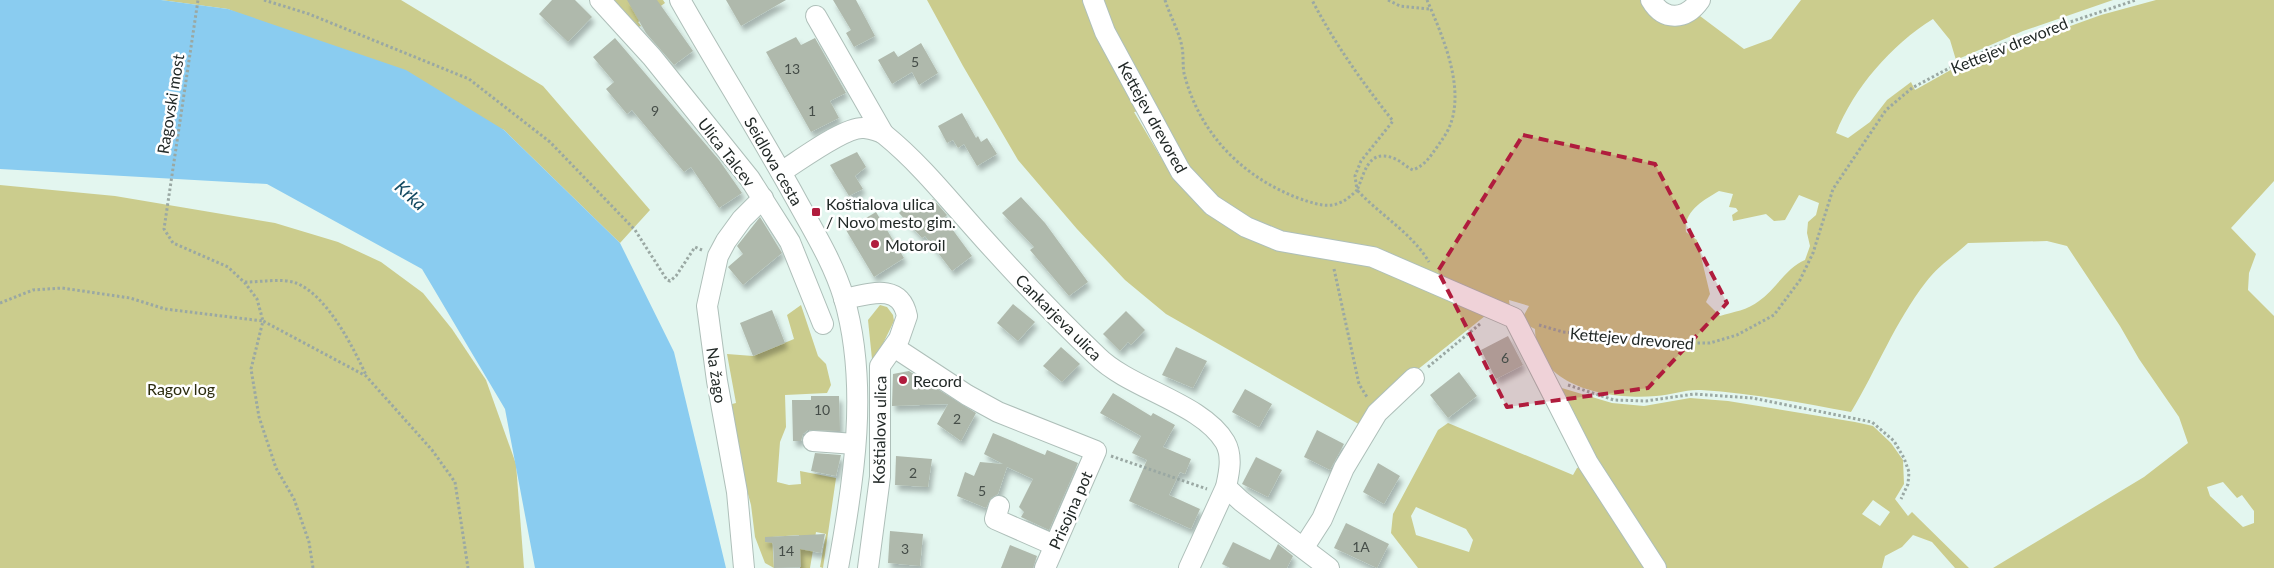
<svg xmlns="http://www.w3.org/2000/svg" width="2274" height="568" font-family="Lato,sans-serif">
  <defs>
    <filter id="shadow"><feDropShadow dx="3" dy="5.5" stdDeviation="2.5" flood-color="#0004"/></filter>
  </defs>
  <rect width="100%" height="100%" fill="#e3f6ef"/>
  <g fill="#cbcc8d" fill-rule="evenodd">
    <polygon points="161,0 401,0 543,86 650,210 620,243 504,130 228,9"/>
    <polygon points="610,0 663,0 665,3 638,22 641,26 635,28"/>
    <path d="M 927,0 L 1647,0 L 1684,22 L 1700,16 L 1744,49 L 1771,39 L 1801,0 L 2113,0 L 2023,31 L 1956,60 L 1950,40 L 1933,19 C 1891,45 1854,88 1836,133 L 1848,138 L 1870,122 L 1887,100 L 1911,82 L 1915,90 L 1956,67 L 2101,15 L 2156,0 L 2274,0 L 2274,181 L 2231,228 L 2256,254 L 2249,273 L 2248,290 L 2274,316 L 2274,568 L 1993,568 L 2144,477 L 2188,443 L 2179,417 L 2139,359 L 2120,326 L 2067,246 L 2047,241 L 1968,243 C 1955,255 1937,267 1926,282 C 1895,322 1877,369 1851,412 C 1802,403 1752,393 1701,390 C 1686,389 1671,395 1656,396 C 1610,400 1536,388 1535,329 L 1525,324 L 1524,315 L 1529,306 L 1509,300 L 1510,308 L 1485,316 L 1407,378 L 1362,426 L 1166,314 L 1125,280 L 1077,229 L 1018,160 L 963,66 ZM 1155,109 L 1165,149 L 1160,156 L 1134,112 ZM 1719,191 L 1733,194 L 1729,207 L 1736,208 L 1738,211 L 1732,215 L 1733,221 L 1766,214 L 1774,221 L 1785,220 L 1799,195 L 1819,203 L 1816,215 L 1808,222 L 1807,233 L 1810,246 L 1805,260 C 1787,267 1775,290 1759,301 C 1748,310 1733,312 1720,316 L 1706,302 L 1710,294 L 1697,240 L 1686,232 C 1683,211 1704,200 1719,191 ZM 2223,482 L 2237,498 L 2242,495 L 2254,511 L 2254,523 L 2243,527 L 2210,496 L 2207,487 Z"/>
    <polygon points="0,185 115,196 275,223 338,242 381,262 423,293 452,329 486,380 516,464 524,568 0,568"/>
    <polygon points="801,305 818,356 826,364 831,385 827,393 785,395 786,427 780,442 777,482 789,485 801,484 800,471 836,478 823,568 820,567 826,534 816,532 810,568 800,568 799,535 772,537 774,568 765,563 755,537 751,505 724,406 736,403 727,354 753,356 794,339 787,315"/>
    <polygon points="880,305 887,307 893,315 894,321 877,356 872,359 868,320"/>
    <path d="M 1555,386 L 1612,403 L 1644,406 L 1690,398 L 1728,401 L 1855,422 L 1873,426 L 1891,443 L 1903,460 L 1904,484 L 1895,499 L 1908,516 L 1912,512 L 1969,568 L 1955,568 L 1932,542 L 1913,535 L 1902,547 L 1885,556 L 1882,568 L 1659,568 ZM 1873,500 L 1890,512 L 1880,526 L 1862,514 Z"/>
    <path d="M 1448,423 L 1573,475 L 1577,468 L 1584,465 L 1649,568 L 1418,568 L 1391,533 L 1393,514 L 1438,430 ZM 1416,507 L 1466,529 L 1473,540 L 1469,552 L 1416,535 L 1411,516 Z"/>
  </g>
  <polygon fill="#8accf0" points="0,0 161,0 228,9 406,70 504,130 620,243 674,352 726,568 535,568 505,409 422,269 267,184 0,169"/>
  <g fill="#afb9ac" filter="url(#shadow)">
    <polygon points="552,0 575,0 592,17 568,42 539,14"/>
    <polygon points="627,0 657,0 693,51 674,65 646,33"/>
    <polygon points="726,0 786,0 741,26"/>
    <polygon points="833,0 856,0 875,36 854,47 846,33 851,30"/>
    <polygon points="796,37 801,45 815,38 846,93 830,101 839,118 811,132 766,52"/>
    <polygon points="615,38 719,160 742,193 719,208 691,167 684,172 632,110 627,114 606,89 614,82 593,57"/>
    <polygon points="921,43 938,73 919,85 912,72 892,84 878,60 894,51 898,57"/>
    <polygon points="962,113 976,138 978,136 981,142 987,138 997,154 977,166 964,144 958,148 953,140 947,143 938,126"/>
    <polygon points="857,152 866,167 855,176 863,189 849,196 830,165"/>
    <polygon points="916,197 926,206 933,199 947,215 944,218 972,256 952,271 925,236 922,238 899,213"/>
    <polygon points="1021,197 1045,223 1088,282 1069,296 1030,250 1034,247 1002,213"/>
    <polygon points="876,212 904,258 874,277 846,230"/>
    <polygon points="760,217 782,253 743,285 728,267 743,254 737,246"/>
    <polygon points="1013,304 1035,322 1018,341 997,323"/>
    <polygon points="772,310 785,343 753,356 740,323"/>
    <polygon points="1126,311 1145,330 1131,345 1128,342 1120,351 1103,334"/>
    <polygon points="1508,336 1523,365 1496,379 1481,350"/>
    <polygon points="1061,347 1080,364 1062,382 1043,366"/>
    <polygon points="1176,347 1207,361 1193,388 1162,375"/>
    <polygon points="909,371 976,413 961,441 937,424 948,404 892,406 893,374"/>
    <polygon points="1459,372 1477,396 1448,418 1430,395"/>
    <polygon points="1245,389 1272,404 1259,427 1232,412"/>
    <polygon points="1113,393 1151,416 1153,413 1175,425 1163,447 1191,459 1185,474 1180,472 1169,495 1200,509 1191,529 1129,501 1147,460 1132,453 1141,436 1100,413"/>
    <polygon points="811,396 839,396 840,431 808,430 803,434 801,441 793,441 792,400 811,400"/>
    <polygon points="1317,430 1344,444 1330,470 1304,457"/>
    <polygon points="993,433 1045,455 1047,450 1078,463 1049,530 1021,517 1024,512 1019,507 1033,479 1007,467 998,494 991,498 986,508 957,496 965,472 974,476 980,462 1003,464 984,454"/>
    <polygon points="815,453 841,455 836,476 811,471"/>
    <polygon points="896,456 932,459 928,487 895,485"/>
    <polygon points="1256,457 1282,470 1268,497 1242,484"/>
    <polygon points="1378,463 1400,476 1384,504 1363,492"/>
    <polygon points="1346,523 1389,544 1377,568 1334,548"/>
    <polygon points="890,531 923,534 920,566 888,563"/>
    <polygon points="825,534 821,553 800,549 801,567 774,568 773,543 765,542 765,537"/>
    <polygon points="1233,542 1270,560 1278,544 1293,556 1287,568 1230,568 1222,564"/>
    <polygon points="1010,545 1037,556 1033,568 1001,568"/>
  </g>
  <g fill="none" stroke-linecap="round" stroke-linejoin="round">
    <defs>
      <g id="minor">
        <polyline points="600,0 652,57 750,179 790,242 823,324"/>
        <path d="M 680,0 C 718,67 759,132 796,199 C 814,232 833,262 844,298 C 869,384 854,481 838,568"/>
        <polyline points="1093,0 1105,32 1181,172 1212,205 1246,227 1280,241 1373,257 1514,318 1588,463 1656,568"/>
        <path d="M 1651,0 C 1664,22 1686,20 1700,0"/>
        <polyline points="816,16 883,133"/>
        <path d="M 781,172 C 799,161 845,126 864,128 C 870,129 880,131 885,135 C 922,165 952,204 984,239 C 1020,279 1058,319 1097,356 C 1130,389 1202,403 1225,442 C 1233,456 1229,473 1226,487 L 1189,568"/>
        <path d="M 844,299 C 869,294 900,282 907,316 L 899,339 L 880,366 L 880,477 L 868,568"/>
        <polyline points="894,347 967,395 998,412 1096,451 1045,568"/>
        <polyline points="813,441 855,444"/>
        <polyline points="1226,487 1241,501 1329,568"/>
        <polyline points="999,506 995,519 1054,545"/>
        <polyline points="1304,547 1322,519 1344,468 1377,413 1414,378"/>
        <polyline points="744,568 737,492 717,381 707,306 718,256 726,241 742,219 763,198"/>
      </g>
    </defs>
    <use href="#minor" stroke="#aebfb9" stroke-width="22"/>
    <g stroke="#9aa8a3" stroke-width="3" stroke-dasharray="2.5 2.5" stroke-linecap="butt">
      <polyline points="264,0 309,14 469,79 550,142 635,230 667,280 670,281 676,276 695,247 702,250"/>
      <path d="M 1165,0 C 1170,16 1179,31 1182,47 C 1184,57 1182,68 1185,77 C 1201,135 1243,177 1298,198 C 1323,207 1337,211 1357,190 L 1355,176 L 1361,161 L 1393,121 C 1362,82 1335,44 1312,0"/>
      <polyline points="1388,0 1400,6 1430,9"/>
      <path d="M 1427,0 C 1443,37 1467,91 1448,130 C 1445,136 1441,141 1437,147 C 1430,157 1425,165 1413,170 C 1406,167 1400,160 1393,158 C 1367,148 1364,176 1357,190 C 1380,215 1412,233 1429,262"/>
      <polyline points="1334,269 1359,384 1367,397"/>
      <path d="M 245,282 C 261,282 282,278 296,283 C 327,295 353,347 366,375"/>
      <polyline points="0,303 33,290 62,288 130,298 165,309 263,321 257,299 245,283 228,267 173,243 164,229 198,0"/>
      <polyline points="1539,325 1563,332 1687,343 1710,343 1737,335 1774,315 1800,280 1813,253 1833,189 1886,110 1912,88 1955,65 1995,47 2136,0"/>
      <polyline points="1428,367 1480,324"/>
      <polyline points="1568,385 1614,400 1646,401 1694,394 1752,398 1872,422 1894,441 1904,458 1909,472 1908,484 1901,499"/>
      <polyline points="1111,456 1207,489"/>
      <polyline points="313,568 309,542 294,499 276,468 259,417 251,369 263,321 366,376 432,450 455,482 468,568"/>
    </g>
    <use href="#minor" stroke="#fff" stroke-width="20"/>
  </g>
  <path fill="#b01c3d" fill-opacity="0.2" stroke="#b01c3d" stroke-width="4" stroke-dasharray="10 6" stroke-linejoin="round" d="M 1523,135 L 1655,164 L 1727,303 L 1648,388 L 1507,407 L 1438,271 Z"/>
  <g fill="#b01c3d" stroke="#fff" stroke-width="2">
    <rect x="811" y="207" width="10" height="10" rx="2.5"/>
    <circle cx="875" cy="244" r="5"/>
    <circle cx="903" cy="380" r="5"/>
  </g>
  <g text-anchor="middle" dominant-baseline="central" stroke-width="5" stroke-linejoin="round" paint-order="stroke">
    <g font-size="14" fill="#454d48">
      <text x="915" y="61">5</text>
      <text x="792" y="68">13</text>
      <text x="655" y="110">9</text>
      <text x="812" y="110">1</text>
      <text x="1505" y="357">6</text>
      <text x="822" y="409">10</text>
      <text x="957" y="418">2</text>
      <text x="913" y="472">2</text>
      <text x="982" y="490">5</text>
      <text x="1361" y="546">1A</text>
      <text x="905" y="548">3</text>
      <text x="786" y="550">14</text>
    </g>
    <g font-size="16" fill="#222927" stroke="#fff">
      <text transform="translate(2009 45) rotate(-22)">Kettejev drevored</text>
      <text transform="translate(170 104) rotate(-81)">Ragovski most</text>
      <text transform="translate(1153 117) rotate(61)">Kettejev drevored</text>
      <text transform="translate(727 152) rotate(52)">Ulica Talcev</text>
      <text transform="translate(774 161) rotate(60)">Seidlova cesta</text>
      <text transform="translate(1059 317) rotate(45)">Cankarjeva ulica</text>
      <text transform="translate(1632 338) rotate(5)">Kettejev drevored</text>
      <text transform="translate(717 375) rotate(81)">Na žago</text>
      <text transform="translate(879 430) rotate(-89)">Koštialova ulica</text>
      <text transform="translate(1070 510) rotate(-66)">Prisojna pot</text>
    </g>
    <g font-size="16" fill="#222927" stroke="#fff" text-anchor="start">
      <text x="826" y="203">Koštialova ulica<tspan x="826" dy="18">/ Novo mesto gim.</tspan></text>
      <text x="885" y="244">Motoroil</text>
      <text x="913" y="380">Record</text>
    </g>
    <g font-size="16" fill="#2c2c0f" stroke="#fff">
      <text x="181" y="388">Ragov log</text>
    </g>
    <g font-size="18" font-style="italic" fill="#134961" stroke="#fff">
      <text transform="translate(411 195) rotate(42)">Krka</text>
    </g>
  </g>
</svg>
